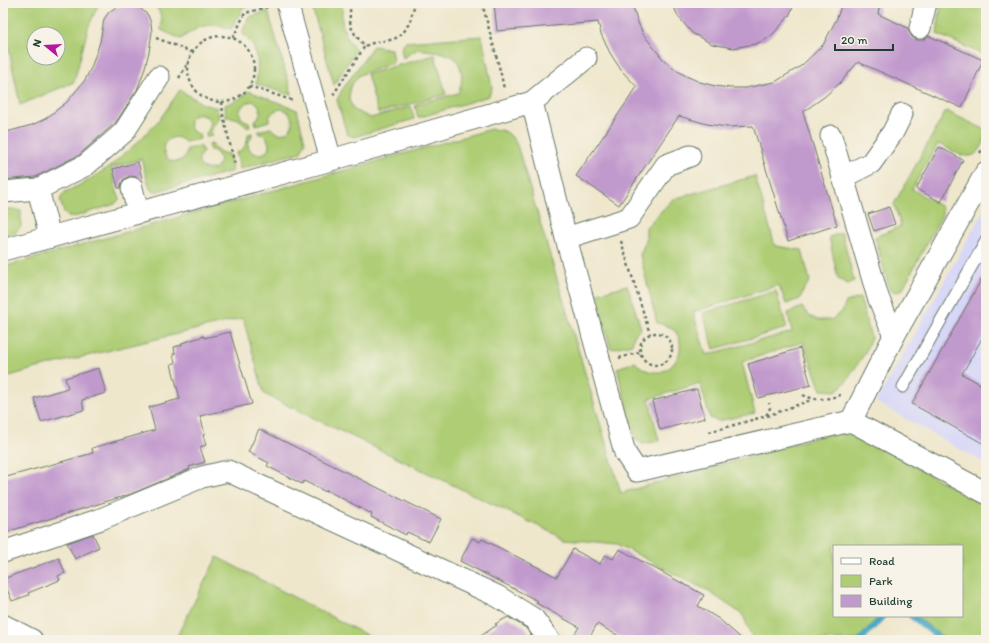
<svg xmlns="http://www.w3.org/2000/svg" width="989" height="643" font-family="Itim,sans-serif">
  <rect width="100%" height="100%" fill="#f7f3e8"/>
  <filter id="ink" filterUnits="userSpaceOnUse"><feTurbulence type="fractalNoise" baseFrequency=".025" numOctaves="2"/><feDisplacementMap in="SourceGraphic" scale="8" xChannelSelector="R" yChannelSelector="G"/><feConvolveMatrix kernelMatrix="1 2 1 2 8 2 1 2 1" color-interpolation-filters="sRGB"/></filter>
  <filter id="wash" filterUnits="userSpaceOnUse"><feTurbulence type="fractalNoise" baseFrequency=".012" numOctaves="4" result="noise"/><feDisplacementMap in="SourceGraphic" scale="16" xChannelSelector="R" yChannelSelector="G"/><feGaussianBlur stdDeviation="0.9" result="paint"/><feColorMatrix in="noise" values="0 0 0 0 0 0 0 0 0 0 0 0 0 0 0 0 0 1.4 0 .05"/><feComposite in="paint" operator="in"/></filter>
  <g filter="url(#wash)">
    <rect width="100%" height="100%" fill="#efe7cc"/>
    <polygon fill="#d7d7f8" points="986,207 986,464 876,402"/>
    <g fill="#aecd75" stroke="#668554" fill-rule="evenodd">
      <path d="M 14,3 L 99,3 L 88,28 L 74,82 L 20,105 L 3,19 L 3,6 ZM 34,34 L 58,34 L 58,58 L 34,58 Z"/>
      <path d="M 152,3 L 263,3 L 243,8 L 231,29 C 210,21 199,25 181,39 L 161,30 C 163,18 161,11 152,3 Z"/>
      <path d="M 311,3 L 340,3 L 343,4 C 340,24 343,35 356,50 L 334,85 Z"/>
      <polygon points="941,3 986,3 986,56 937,34"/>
      <path d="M 268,11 L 292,94 L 287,94 L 256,84 C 259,62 259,48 242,33 L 249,17 Z"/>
      <path d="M 482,36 L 492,88 L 489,96 L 418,118 L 415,105 L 458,93 C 464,81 464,61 449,55 C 440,51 428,51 418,49 L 403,58 L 401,48 L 405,42 Z"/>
      <polygon points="373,46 391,49 393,63 359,75 350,87 349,100 354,110 371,118 411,106 414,119 354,137 347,134 337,100 342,90"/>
      <polygon points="435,55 446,94 378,113 367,74"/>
      <path d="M 180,90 L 203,104 L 217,108 L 219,119 C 214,124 211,128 211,136 L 207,137 L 206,133 C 223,115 186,106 190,126 C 191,131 195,133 199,134 L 200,139 L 185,142 C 182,139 177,136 172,138 C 155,143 166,168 181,160 C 185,157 187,154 187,149 L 201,146 L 203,152 C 186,171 225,177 219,157 C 218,153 214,150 210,150 L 209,144 L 212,143 C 216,150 222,154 229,154 L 233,171 L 154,192 L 150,189 L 141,159 L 111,168 L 117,192 L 120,198 L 115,204 L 74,217 L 69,217 L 64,212 L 60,201 L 62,196 L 65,192 L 82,184 L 109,167 L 138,142 L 160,119 Z"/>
      <path d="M 249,91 L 297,110 L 305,142 L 301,152 L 240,169 L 236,153 C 244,150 248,143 248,134 L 252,133 L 252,136 C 237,157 275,161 268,141 C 267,136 263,134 259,134 L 258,131 L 271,128 C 274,132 279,135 284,133 C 301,128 289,102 275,111 C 271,113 269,117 269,121 L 256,125 L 255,120 C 259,118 261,114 260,110 C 257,88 224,114 249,122 L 250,126 L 246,127 C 241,119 236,117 226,117 L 225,105 L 238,100 Z"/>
      <path d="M 946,111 L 986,130 C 986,137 985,141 981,148 C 970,166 952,149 938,144 L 912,189 L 942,207 L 942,215 L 902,290 L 896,292 L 890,291 L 875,237 L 901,226 L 894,204 Z"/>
      <path d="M 491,129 C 505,130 510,132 517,145 L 621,493 L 845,429 L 850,431 L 986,506 L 986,640 L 947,640 L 916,616 L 962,616 L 962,546 L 834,546 L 834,616 L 879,616 L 857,640 L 753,640 L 743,615 L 708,591 L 617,544 L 565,539 L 264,394 L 243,318 L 37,368 L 3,378 L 3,267 Z"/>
      <path d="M 755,176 L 775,246 L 802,250 L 810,281 L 804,289 L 800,299 L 786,304 L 779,285 L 693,312 L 706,355 L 792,332 L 788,313 L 802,307 L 809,316 L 818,320 L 831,320 L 842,312 L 846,302 L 860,298 L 871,337 L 865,353 L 846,382 L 836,391 L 821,390 L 803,342 L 742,362 L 755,413 L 718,421 L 710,418 L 700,383 L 649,399 L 659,441 L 643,444 L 636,440 L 633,432 L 617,368 L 635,362 C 666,393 697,345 670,327 C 666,325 661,324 657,323 L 640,255 L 646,240 L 646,227 L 673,199 Z"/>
      <polygon points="3,209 14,209 21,211 21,227 15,233 3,236"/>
      <polygon points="842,233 854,281 848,284 838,279 829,237"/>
      <polygon points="627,285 641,328 634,336 632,344 611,349 595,294"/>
      <polygon points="776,291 787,328 714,349 703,313"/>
      <polygon points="217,557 376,640 175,640"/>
    </g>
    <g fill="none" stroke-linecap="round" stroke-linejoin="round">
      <g stroke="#46a7c5" stroke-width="6">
        <polyline points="911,616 942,640"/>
        <polyline points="861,640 883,616"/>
      </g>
    </g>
    <g id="blocks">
      <g fill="#c19acd">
        <polygon points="494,3 632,3 637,20 643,34 662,58 673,68 686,76 700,82 715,86 730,88 745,88 775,82 801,66 823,45 837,18 842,3 880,3 878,14 908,28 909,32 912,37 917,40 923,40 929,36 983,60 962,108 858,62 840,83 824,97 803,112 837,225 788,241 753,126 727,127 707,124 679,116 619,205 576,176 637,87 621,70 610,53 601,34 598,22 497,31"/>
        <polygon points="672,3 721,3 733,7 741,6 746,3 795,3 789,16 774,33 765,40 755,44 733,48 712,44 692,33 678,16"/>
        <polygon points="125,5 134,5 141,9 148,15 151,23 152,32 149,52 144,71 137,90 116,122 79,155 35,177 3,180 3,133 32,125 45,119 67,102 85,80 91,68 100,42 104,19 109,12 116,7"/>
        <polygon points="939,147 963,160 941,202 916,189"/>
        <polygon points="138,162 143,182 136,177 129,176 123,180 120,188 118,188 113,169"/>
        <polygon points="889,207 895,224 874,231 868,214"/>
        <polygon points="986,271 986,331 962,374 986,387 986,445 912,404"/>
        <polygon points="230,332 252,404 200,416 205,434 203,435 206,445 200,447 205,462 189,467 190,469 131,494 3,533 3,478 93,453 92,448 155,430 149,407 180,399 171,364 175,363 173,354 175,353 174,347 182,345 182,343 204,336 204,338"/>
        <polygon points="800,348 811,385 758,398 748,364"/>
        <polygon points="99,368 106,393 82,400 84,410 41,422 34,398 68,388 65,378"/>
        <polygon points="697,389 705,418 660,430 652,401"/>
        <polygon points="259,429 441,519 429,542 407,532 406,535 371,517 372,514 326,490 326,492 304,481 302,484 267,466 269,463 248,452"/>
        <polygon points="93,534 99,547 75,559 67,543"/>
        <polygon points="472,538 480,542 482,539 557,577 573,549 600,564 605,555 613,559 619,549 704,595 698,606 719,619 743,640 626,640 597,624 588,640 571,640 579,627 536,603 538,601 460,561"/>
        <polygon points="59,558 65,573 58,576 60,580 28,593 29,595 12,601 3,579"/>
        <polygon points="508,617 526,628 534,640 475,640 497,625 495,624"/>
      </g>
    </g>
  </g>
  <g filter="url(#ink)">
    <use href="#blocks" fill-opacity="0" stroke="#687869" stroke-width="1"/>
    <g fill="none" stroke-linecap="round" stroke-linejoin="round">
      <defs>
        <polyline id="service" points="903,387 986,241"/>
        <g id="minor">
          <polyline points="287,3 331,160"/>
          <polyline points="920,28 926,3"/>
          <polyline points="532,102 586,58"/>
          <polyline points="831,136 878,297 894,336"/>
          <polyline points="843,177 871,163 893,132 902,114"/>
          <polyline points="132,188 138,212"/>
          <polyline points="38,189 50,237"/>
          <polyline points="3,192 38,189 86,165 124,132 159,77"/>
          <polyline points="566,238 629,218 666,165 690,156"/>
          <polyline points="3,250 331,160 532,102 566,238 625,453 637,471 851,421 986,493"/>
          <polyline points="851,421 894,336 986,172"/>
          <polyline points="3,552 101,519 202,477 228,471 497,596 534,619 549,640"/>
          <polyline points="3,625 32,640"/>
        </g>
      </defs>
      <use href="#service" stroke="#687869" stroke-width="13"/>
      <use href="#minor" stroke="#687869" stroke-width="23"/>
      <g stroke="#687869" stroke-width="2.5" stroke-dasharray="3 3" stroke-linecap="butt">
        <path d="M 351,3 C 348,25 350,30 365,46 C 375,41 380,42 390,40 C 408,36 411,18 415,3"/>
        <polyline points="482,3 501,74 504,89"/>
        <circle cx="221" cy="69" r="33"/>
        <polyline points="156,38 192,52"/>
        <polyline points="233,38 245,13 268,7"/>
        <polyline points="179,78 189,61"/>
        <polyline points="249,86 294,101"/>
        <polyline points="333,95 365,46"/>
        <polyline points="222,102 223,115 235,165"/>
        <polyline points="980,153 986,143"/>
        <polyline points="621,241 650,334"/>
        <circle cx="656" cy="349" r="16"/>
        <polyline points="619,358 640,352"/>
        <path d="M 803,395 C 817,402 829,399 843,394"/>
        <polyline points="767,416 811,400"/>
        <polyline points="709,432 766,416 770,408 769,403"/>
      </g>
      <use href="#service" stroke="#fff" stroke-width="11"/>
      <use href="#minor" stroke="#fff" stroke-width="21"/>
    </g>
  </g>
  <rect width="989" height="643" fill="none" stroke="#f7f3e8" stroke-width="16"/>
  <rect x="833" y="545" width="130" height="72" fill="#f7f3e8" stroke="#a1aaa0"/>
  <rect x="841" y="558" width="20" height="6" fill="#ffffff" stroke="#a1aaa0"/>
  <text x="869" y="565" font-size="12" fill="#1f3d34">Road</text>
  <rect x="841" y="575" width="20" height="12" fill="#aecd75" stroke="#a1aaa0"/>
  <text x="869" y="585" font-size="12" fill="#1f3d34">Park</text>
  <rect x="841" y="595" width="20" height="12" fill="#c19acd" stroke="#a1aaa0"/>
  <text x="869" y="605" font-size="12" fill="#1f3d34">Building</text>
  <g transform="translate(46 46) rotate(288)"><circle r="19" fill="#f7f3e8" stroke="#a1aaa0"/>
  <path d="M0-3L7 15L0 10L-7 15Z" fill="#b5179e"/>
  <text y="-6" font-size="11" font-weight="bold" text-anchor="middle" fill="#1f3d34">N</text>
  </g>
  <path d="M835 44v6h58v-6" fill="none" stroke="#1f3d34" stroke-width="2"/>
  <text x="841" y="44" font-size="12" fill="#1f3d34" stroke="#f7f3e8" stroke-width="3" paint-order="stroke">20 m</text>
</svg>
